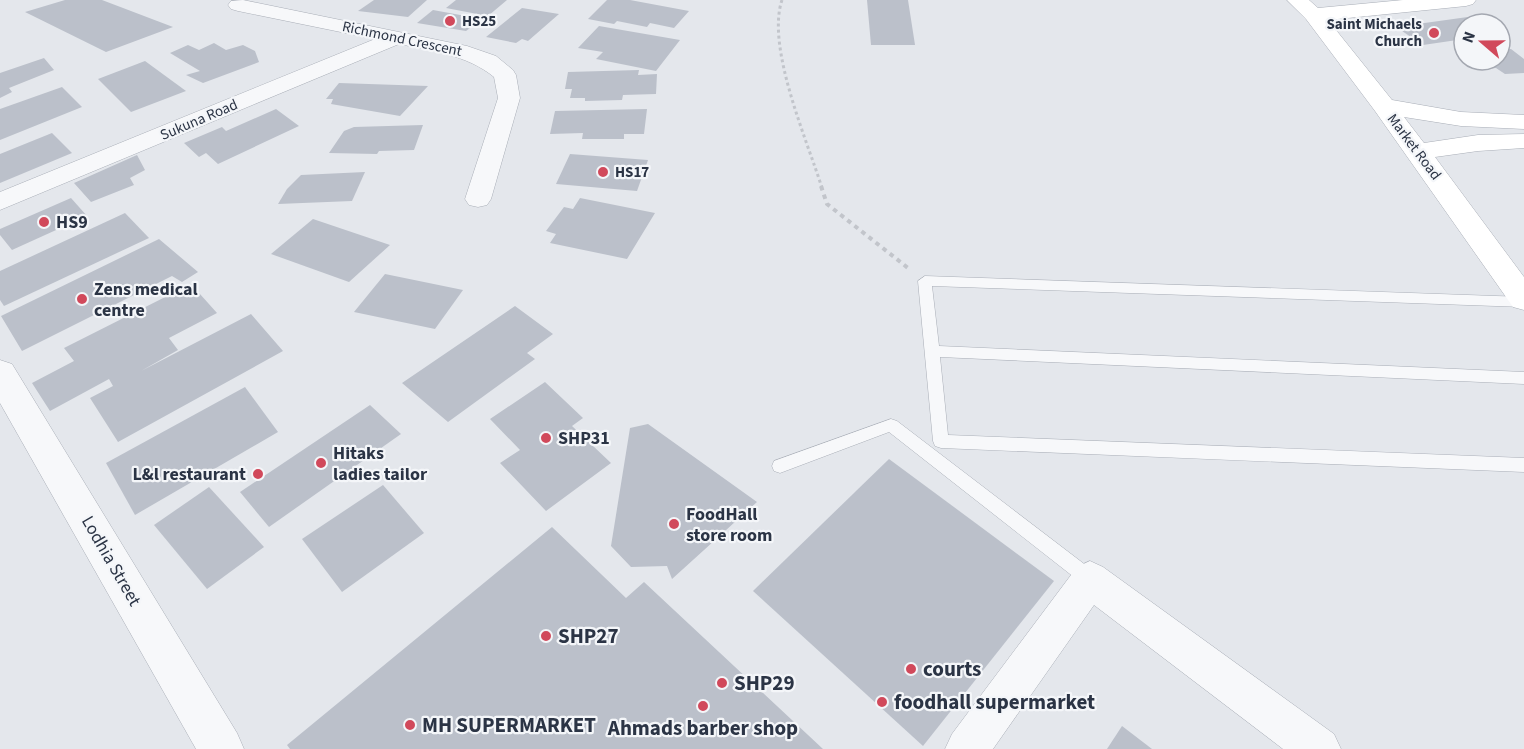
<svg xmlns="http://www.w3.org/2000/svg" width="1524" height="749" font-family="'Source Sans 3',sans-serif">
  <rect width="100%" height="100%" fill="#e4e7ec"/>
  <g fill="#bbc0ca">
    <polygon points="65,0 102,0 173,27 106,52 25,12"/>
    <polygon points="374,0 427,0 408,17 358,11"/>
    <polygon points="456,0 507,0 488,16 446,8"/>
    <polygon points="607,0 630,0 689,11 674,28 650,23 647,27 617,21 614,24 588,19"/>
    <polygon points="867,0 908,0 915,45 871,45"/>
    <polygon points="522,8 559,14 528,41 522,39 516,43 486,37"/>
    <polygon points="433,10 482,19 466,31 417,23"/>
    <polygon points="1482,15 1497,24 1464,24 1464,39 1423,45 1396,27"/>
    <polygon points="599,26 680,40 656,71 596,59 603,52 578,48"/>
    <polygon points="214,43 226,50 243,45 255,51 259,62 203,83 186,75 200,71 170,53 188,45 199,50"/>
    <polygon points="1511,49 1524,59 1524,73 1505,74 1496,68 1483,69 1467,60 1500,60 1500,50"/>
    <polygon points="44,58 54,70 9,88 12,92 0,98 0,73"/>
    <polygon points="145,61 186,91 131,112 98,79"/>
    <polygon points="639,70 638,75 657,74 656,94 623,95 622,100 585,101 585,98 570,98 572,89 565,89 568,72"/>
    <polygon points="339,83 428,86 400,116 331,104 333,99 326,99"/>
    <polygon points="62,87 82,107 0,140 0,109"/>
    <polygon points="276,109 299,126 218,164 206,153 199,157 184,143 222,127 226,131"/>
    <polygon points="647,109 644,134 624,134 624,139 582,139 583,133 550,134 555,111"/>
    <polygon points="423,125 414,150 379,151 377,154 329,153 344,131 354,127"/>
    <polygon points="52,133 72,153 0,183 0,154"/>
    <polygon points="570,154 648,160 637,191 556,184"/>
    <polygon points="137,155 145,170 130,178 134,185 91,202 74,183"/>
    <polygon points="365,172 352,201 278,204 287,189 301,175"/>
    <polygon points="71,198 87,216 12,250 0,235 0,229"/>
    <polygon points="580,198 655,213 627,259 550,243 556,234 546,231 564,207 573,209"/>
    <polygon points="125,213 149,238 4,306 0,300 0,271"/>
    <polygon points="313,219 390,245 349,282 271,254"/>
    <polygon points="159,239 198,272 182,282 172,276 22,351 1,316"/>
    <polygon points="385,274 463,290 435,329 354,312"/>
    <polygon points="191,284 217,313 169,338 178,350 141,371 251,314 283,351 118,442 90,398 113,386 109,379 50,411 32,383 74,361 64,348"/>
    <polygon points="515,306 553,334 527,353 535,359 448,422 402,383"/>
    <polygon points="545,382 583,418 572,426 611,463 546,511 500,463 520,450 490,419"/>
    <polygon points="245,387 278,432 135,515 106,463"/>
    <polygon points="370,405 401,434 269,527 240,492"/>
    <polygon points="648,424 757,502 672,579 667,566 631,567 611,546 630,428"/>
    <polygon points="889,459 1054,581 923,746 753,591"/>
    <polygon points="383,485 424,533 342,592 302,539"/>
    <polygon points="209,487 264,547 207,589 154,525"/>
    <polygon points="552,527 626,598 644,582 823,749 290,749 287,745"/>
    <polygon points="1122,726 1152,749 1107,749"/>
  </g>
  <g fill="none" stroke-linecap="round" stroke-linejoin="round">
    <defs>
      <g id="service">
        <polygon points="925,276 1524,297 1524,307 932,286 939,346 1524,372 1524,384 940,357 948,435 1524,458 1524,472 941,448 935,446 933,441 918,281"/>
        <polygon points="891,419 897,421 1096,573 1099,579 1096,585 1090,587 1084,585 889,432 780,473 774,471 772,466 774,461"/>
      </g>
      <g id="minor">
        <path d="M 243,0 L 467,46 L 496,56 L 513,70 L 516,75 L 520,98 L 491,199 L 487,205 L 478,207 L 469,205 L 465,199 L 498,98 L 494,77 C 467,55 433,51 399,44 L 0,210 L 0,192 L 375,39 L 238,11 L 231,9 L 228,5 L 231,1 Z"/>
        <polygon points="1090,561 1103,567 1334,734 1341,749 1283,749 1094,605 993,749 945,749 952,734 1077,567"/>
      </g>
      <polygon id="tertiary" points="0,360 12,364 237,733 244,749 196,749 0,403"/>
      <polygon id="secondary" points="1287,0 1309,0 1318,8 1403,0 1476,0 1473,4 1466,6 1328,20 1392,100 1461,112 1524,115 1524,129 1461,126 1404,117 1424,143 1478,135 1524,134 1524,148 1478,151 1435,157 1524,277 1524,310 1513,307 1375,111 1306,19"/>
    </defs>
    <use href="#service" stroke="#a9aeb7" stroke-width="1"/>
    <use href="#minor" stroke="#a9aeb7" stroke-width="1"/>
    <use href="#tertiary" stroke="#a9aeb7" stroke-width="1"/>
    <use href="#secondary" stroke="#a9aeb7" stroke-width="1"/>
    <path stroke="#c2c5cb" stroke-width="3" stroke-dasharray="3 3" stroke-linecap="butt" d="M 782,0 C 766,47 807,140 822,188"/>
    <polyline stroke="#c2c5cb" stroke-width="4" stroke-dasharray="4.5 4.5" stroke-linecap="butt" points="821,186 827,204 908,268"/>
    <use href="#service" fill="#f7f8fa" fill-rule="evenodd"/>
    <use href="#minor" fill="#f7f8fa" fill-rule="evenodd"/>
    <use href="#tertiary" fill="#f7f8fa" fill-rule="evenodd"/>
    <use href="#secondary" fill="#fff" fill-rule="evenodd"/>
  </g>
  <g fill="#d1495b" stroke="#f4f6f9" stroke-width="2">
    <circle cx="450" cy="21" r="6"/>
    <circle cx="1434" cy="33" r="6"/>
    <circle cx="603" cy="172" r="6"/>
    <circle cx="44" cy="222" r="6"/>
    <circle cx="82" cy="299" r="6"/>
    <circle cx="546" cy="438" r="6"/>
    <circle cx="321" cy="463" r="6"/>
    <circle cx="258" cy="474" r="6"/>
    <circle cx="674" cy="524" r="6"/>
    <circle cx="546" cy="636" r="6"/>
    <circle cx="911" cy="669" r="6"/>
    <circle cx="722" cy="683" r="6"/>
    <circle cx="882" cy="702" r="6"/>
    <circle cx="703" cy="706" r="6"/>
    <circle cx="410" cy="725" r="6"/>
  </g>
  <g text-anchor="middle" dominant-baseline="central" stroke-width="4.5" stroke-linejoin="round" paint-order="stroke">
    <g font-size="15" font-weight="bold" fill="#2b3445" stroke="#f4f6f9" text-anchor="start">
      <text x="462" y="21">HS25</text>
      <text x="1422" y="24" text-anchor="end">Saint Michaels<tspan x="1422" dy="17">Church</tspan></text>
      <text x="615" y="172">HS17</text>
    </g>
    <g font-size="15" fill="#2b3445" stroke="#f4f6f9">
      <text transform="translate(402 39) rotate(12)">Richmond Crescent</text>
      <text transform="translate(199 120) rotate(-23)">Sukuna Road</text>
      <text transform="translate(1414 147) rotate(53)">Market Road</text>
    </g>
    <g font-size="18" font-weight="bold" fill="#2b3445" stroke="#f4f6f9" text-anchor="start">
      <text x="56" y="222">HS9</text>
      <text x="94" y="289">Zens medical<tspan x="94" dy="21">centre</tspan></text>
      <text x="558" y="438">SHP31</text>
      <text x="333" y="453">Hitaks<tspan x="333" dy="21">ladies tailor</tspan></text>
      <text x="246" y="474" text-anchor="end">L&amp;l restaurant</text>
      <text x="686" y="514">FoodHall<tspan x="686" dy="21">store room</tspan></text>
    </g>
    <g font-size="18" fill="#2b3445" stroke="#f4f6f9">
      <text transform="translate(111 561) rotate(60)">Lodhia Street</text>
    </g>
    <g font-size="21" font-weight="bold" fill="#2b3445" stroke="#f4f6f9" text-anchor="start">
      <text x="558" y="636">SHP27</text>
      <text x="923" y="669">courts</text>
      <text x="734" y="683">SHP29</text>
      <text x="894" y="702">foodhall supermarket</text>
      <text x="422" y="725">MH SUPERMARKET</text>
      <text x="703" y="728" text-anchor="middle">Ahmads barber shop</text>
    </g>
  </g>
  <g transform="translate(1482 42) rotate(290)"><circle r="28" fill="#f4f6f9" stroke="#a4a8b1" stroke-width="1.5"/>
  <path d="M0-4.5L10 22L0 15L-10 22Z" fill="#d1495b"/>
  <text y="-9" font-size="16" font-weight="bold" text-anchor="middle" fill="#2b3445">N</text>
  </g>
</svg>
